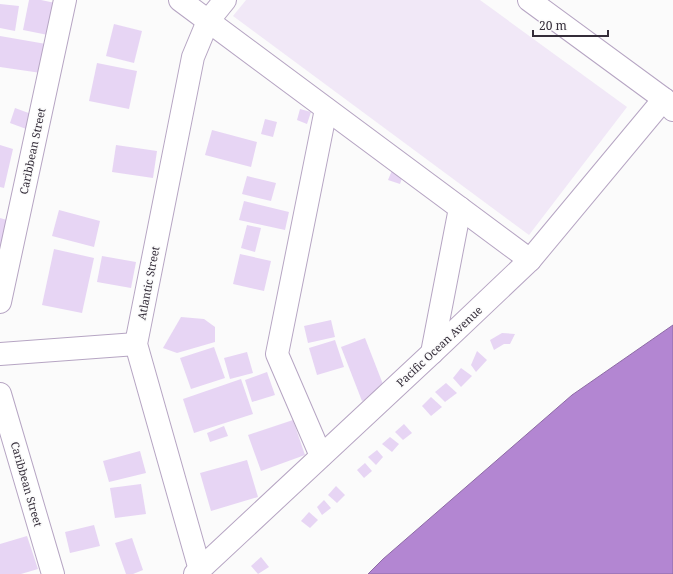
<svg xmlns="http://www.w3.org/2000/svg" width="673" height="574" font-family="'Noto Serif',serif">
  <rect width="100%" height="100%" fill="#fbfbfb"/>
  <polygon fill="#f1e8f7" points="246,0 480,0 627,107 529,235 233,16"/>
  <polygon fill="#b386d2" stroke="#8d6ba4" points="673,325 673,574 368,574 383,559 572,395"/>
  <g fill="#e7d5f4">
    <polygon points="29,0 41,0 60,4 53,36 23,30"/>
    <polygon points="0,4 19,6 15,31 0,28"/>
    <polygon points="114,24 142,31 134,63 106,56"/>
    <polygon points="0,36 46,44 41,73 0,67"/>
    <polygon points="97,63 137,71 129,109 89,101"/>
    <polygon points="15,108 34,115 29,130 10,123"/>
    <polygon points="300,109 311,112 307,124 297,120"/>
    <polygon points="265,119 277,122 273,137 261,134"/>
    <polygon points="212,130 257,142 251,167 205,155"/>
    <polygon points="0,145 13,149 4,188 0,187"/>
    <polygon points="116,145 157,151 153,178 112,172"/>
    <polygon points="393,168 404,172 400,184 388,180"/>
    <polygon points="247,176 276,183 271,201 242,194"/>
    <polygon points="244,201 289,212 285,230 239,220"/>
    <polygon points="59,210 100,221 94,247 52,236"/>
    <polygon points="0,218 7,220 1,248 0,248"/>
    <polygon points="247,225 261,228 255,252 241,248"/>
    <polygon points="54,249 94,258 82,313 42,305"/>
    <polygon points="240,254 271,261 264,291 233,284"/>
    <polygon points="102,256 136,262 131,288 97,282"/>
    <polygon points="181,317 204,319 215,327 215,342 177,353 163,348"/>
    <polygon points="331,320 335,337 308,343 304,326"/>
    <polygon points="502,333 515,334 510,344 504,344 494,350 490,340"/>
    <polygon points="365,338 386,392 362,401 341,347"/>
    <polygon points="335,340 344,367 317,375 309,348"/>
    <polygon points="214,347 225,378 191,389 180,358"/>
    <polygon points="477,351 487,360 476,372 471,365"/>
    <polygon points="247,352 253,373 230,379 224,358"/>
    <polygon points="461,368 472,376 461,387 453,378"/>
    <polygon points="267,372 275,395 252,402 245,380"/>
    <polygon points="241,379 253,414 194,433 183,399"/>
    <polygon points="446,383 457,393 445,402 435,392"/>
    <polygon points="431,397 442,407 431,416 422,406"/>
    <polygon points="293,420 305,455 261,471 248,435"/>
    <polygon points="404,424 412,433 403,440 395,432"/>
    <polygon points="224,426 228,436 210,442 207,433"/>
    <polygon points="390,437 399,444 392,452 382,444"/>
    <polygon points="377,450 383,457 376,465 368,457"/>
    <polygon points="140,451 146,473 109,482 103,461"/>
    <polygon points="247,460 258,497 211,511 200,473"/>
    <polygon points="365,463 372,471 364,478 357,470"/>
    <polygon points="141,484 146,514 115,518 110,488"/>
    <polygon points="336,486 345,495 337,503 328,495"/>
    <polygon points="324,500 331,508 322,515 317,507"/>
    <polygon points="309,512 318,520 310,528 301,521"/>
    <polygon points="94,525 100,546 70,553 65,532"/>
    <polygon points="27,536 38,569 21,574 0,574 0,544"/>
    <polygon points="132,538 143,570 133,574 126,574 115,543"/>
    <polygon points="261,557 269,567 258,574 251,566"/>
  </g>
  <g fill="none" stroke-linecap="round" stroke-linejoin="round">
    <defs>
      <g id="street">
        <polyline points="180,0 530,260"/>
        <polyline points="529,0 664,99 673,110"/>
        <polyline points="0,302 65,0"/>
        <polyline points="432,353 460,208"/>
        <polyline points="0,354 136,344"/>
        <polyline points="0,394 53,574"/>
        <polyline points="321,456 277,354 326,109"/>
        <polyline points="200,570 136,344 193,57 208,21 225,0"/>
        <polyline points="195,574 432,353 530,260 664,99"/>
      </g>
    </defs>
    <use href="#street" stroke="#b6a5c3" stroke-width="24"/>
    <use href="#street" stroke="#fff" stroke-width="22"/>
  </g>
  <g text-anchor="middle" dominant-baseline="central" stroke-width="3" stroke-linejoin="round" paint-order="stroke">
    <g font-size="11" fill="#342d39" stroke="#fbfbfb">
      <text transform="translate(32 151) rotate(-78)">Caribbean Street</text>
      <text transform="translate(148 283) rotate(-79)">Atlantic Street</text>
      <text transform="translate(439 346) rotate(-43)">Pacific Ocean Avenue</text>
      <text transform="translate(27 484) rotate(74)">Caribbean Street</text>
    </g>
  </g>
  <path d="M533 30v6h75v-6" fill="none" stroke="#342d39" stroke-width="2"/>
  <text x="539" y="30" font-size="12" fill="#342d39" stroke="#fbfbfb" stroke-width="3" paint-order="stroke">20 m</text>
</svg>
